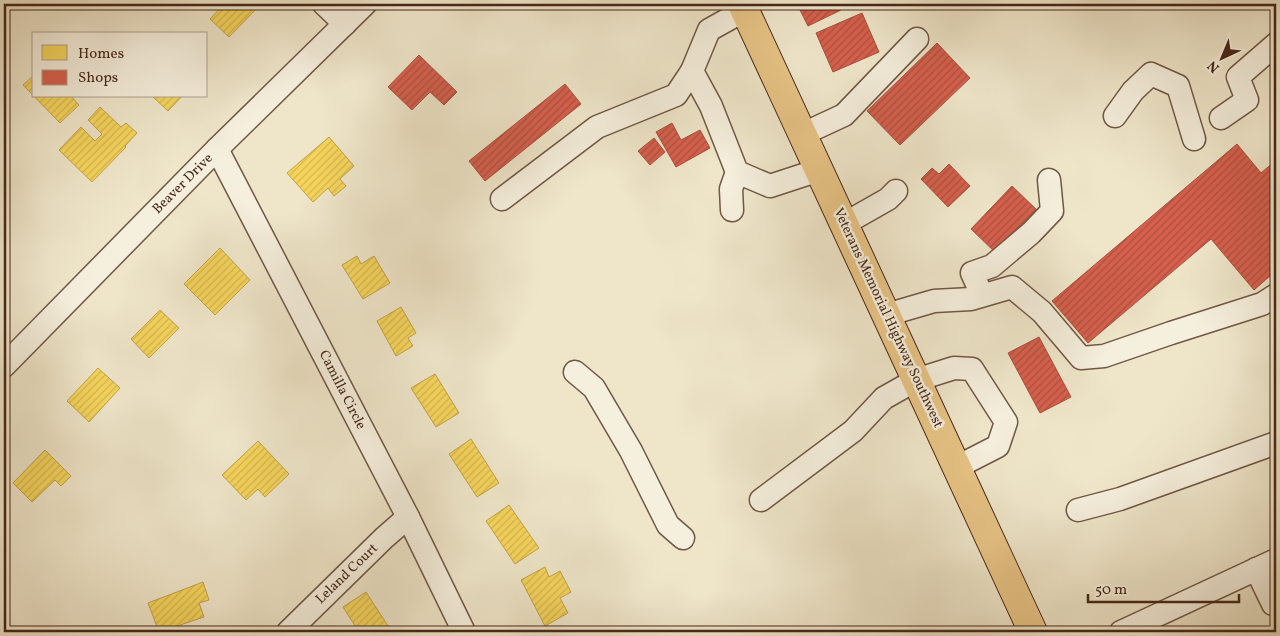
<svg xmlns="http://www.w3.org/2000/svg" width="1280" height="636" font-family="Vollkorn,serif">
  <defs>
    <pattern id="homes-hatch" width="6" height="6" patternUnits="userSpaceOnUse" patternTransform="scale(1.25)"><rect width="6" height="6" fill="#f6d55c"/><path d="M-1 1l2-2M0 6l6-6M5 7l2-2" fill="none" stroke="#d4b74f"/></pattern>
    <pattern id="shops-hatch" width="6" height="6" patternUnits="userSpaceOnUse" patternTransform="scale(1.25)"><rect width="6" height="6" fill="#d6604d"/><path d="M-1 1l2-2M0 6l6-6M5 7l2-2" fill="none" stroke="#af4f3f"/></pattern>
  </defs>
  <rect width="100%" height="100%" fill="#efe6ca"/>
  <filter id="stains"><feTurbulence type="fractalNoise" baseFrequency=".004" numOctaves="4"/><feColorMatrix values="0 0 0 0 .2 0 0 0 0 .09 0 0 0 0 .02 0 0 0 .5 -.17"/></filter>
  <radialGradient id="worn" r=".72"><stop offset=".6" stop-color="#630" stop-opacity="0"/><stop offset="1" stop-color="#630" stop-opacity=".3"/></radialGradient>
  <g fill="url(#homes-hatch)" stroke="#c2a148">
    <polygon points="224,4 259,4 260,5 229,37 210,19"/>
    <polygon points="34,75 34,96 71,96 79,105 60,123 23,85"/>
    <polygon points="152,96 182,96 168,111"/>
    <polygon points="100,107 121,127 126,123 137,133 125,146 126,147 92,182 59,150 81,127 95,141 102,134 88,120"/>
    <polygon points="329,137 354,166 340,179 346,186 334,196 328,188 313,202 287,173"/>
    <polygon points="220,248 250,280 215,315 184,284"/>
    <polygon points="357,256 361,264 374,256 390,283 363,299 342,265"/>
    <polygon points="401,307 416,333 408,338 413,346 396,356 377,321"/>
    <polygon points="160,310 179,328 149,358 131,339"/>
    <polygon points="98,368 120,388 89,422 67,401"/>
    <polygon points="435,374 459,413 436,427 411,388"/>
    <polygon points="471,439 499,483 477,497 449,454"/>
    <polygon points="258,441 289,474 265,497 258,489 246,500 222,475"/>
    <polygon points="45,450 71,476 61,486 55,480 32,502 13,483"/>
    <polygon points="509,505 539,548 515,564 486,521"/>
    <polygon points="545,567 549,577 560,571 571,592 560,598 568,613 545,626 521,580"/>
    <polygon points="203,582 209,600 199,603 204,617 159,632 148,603"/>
    <polygon points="366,592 392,632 359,632 343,607"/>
  </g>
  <g fill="url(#shops-hatch)" stroke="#ab4f3d">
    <polygon points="797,4 838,4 841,10 808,26"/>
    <polygon points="862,13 879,52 833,72 816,33"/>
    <polygon points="937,43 970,78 900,145 867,111"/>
    <polygon points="419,55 457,92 444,105 430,92 412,110 388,87"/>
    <polygon points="565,84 581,104 485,181 469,161"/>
    <polygon points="672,123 681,140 700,130 710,148 676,167 656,132"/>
    <polygon points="654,138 665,152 650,165 638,151"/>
    <polygon points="1237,144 1261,173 1274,162 1276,164 1276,281 1271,275 1254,290 1211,239 1088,343 1052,301"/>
    <polygon points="949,164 970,186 948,207 921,179 932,168 939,174"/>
    <polygon points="1012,186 1039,212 998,255 971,229"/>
    <polygon points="1039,337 1071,397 1040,413 1008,353"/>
  </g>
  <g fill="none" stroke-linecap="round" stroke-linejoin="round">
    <defs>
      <g id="minor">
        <polyline points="324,4 345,24"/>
        <polyline points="745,10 709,30 692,71 711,106 737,172 770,186 819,170"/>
        <polyline points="1115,116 1133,91 1151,74 1178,86 1194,139"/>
        <polyline points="1221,118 1247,100 1238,77 1276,44"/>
        <polyline points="803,134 844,115 917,39"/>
        <polyline points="217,149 408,517 464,632"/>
        <polyline points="502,199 597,127 676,95 692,71"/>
        <polyline points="732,210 731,189 737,172"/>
        <polyline points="844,224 888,199 896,191"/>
        <polyline points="982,295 972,273 992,266 1031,233 1052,211 1049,180"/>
        <polyline points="886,315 934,301 971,299 1012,287 1042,312 1081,358 1104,356 1171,333 1262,304 1276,295"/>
        <polyline points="4,366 217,149 365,4"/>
        <polyline points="575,372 594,388 631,451 668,525 683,538"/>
        <polyline points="761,500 853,431 884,398 916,380 954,368 972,369 1006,422 998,446 957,467"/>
        <polyline points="1078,510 1120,499 1276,443"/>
        <polyline points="1256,569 1273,604"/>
        <polyline points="288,632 384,538 408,517"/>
        <polyline points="1121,632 1276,560"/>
      </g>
      <polyline id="major" points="742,4 1033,632"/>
    </defs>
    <use href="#minor" stroke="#715745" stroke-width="25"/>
    <use href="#major" stroke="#472719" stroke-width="30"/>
    <use href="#minor" stroke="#f5efdd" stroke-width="22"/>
    <use href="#major" stroke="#e8c385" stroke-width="28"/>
  </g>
  <g text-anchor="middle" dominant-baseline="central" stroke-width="5" stroke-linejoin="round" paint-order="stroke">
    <g font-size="14" fill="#472719" stroke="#f5efdd">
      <text transform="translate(183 184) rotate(-45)">Beaver Drive</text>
      <text transform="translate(888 318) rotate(65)">Veterans Memorial Highway Southwest</text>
      <text transform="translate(342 390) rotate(63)">Camilla Circle</text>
      <text transform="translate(347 574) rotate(-44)">Leland Court</text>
    </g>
  </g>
  <rect width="1280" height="636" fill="none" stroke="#efe6ca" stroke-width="20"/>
  <rect x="5" y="5" width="1270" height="626" fill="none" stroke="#472719" stroke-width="2.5"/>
  <rect x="10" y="10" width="1260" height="616" fill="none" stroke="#472719"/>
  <rect x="32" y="32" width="175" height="65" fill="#f5efdd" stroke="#af9f8f"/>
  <rect x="42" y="45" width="25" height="15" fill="#f6d55c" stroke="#af9f8f"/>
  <text x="78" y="58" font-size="15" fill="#472719">Homes</text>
  <rect x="42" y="70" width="25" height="15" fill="#d6604d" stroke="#af9f8f"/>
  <text x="78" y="82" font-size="15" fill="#472719">Shops</text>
  <g transform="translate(1222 58) rotate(224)" stroke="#f5efdd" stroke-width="4" paint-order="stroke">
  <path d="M0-4L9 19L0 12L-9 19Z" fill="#472719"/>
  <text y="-8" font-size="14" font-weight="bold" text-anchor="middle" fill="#472719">N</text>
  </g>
  <path d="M1088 594v8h151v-8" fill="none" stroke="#472719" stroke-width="2.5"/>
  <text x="1095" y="594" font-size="15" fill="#472719" stroke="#f5efdd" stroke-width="4" paint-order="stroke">50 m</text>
  <rect width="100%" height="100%" filter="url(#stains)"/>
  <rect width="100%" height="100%" fill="url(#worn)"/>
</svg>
